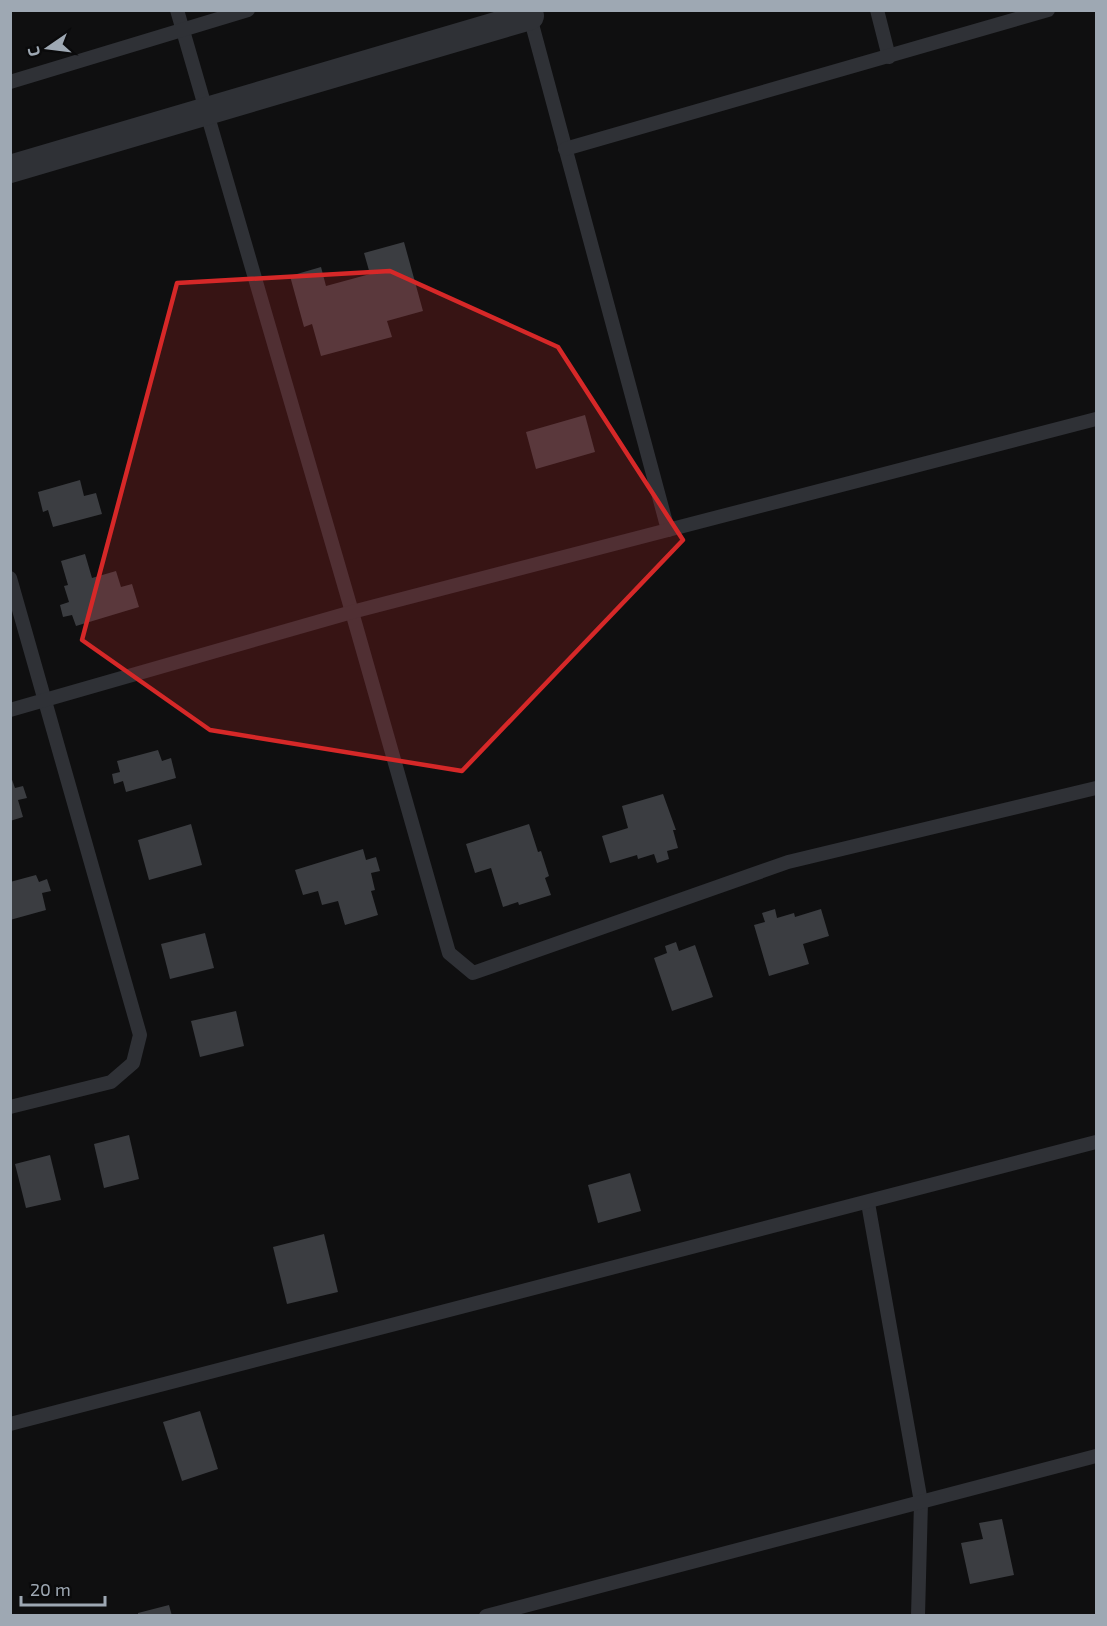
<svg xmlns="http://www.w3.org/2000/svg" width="1107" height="1626" font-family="'Exo 2',sans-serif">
  <rect width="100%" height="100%" fill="#0f0f10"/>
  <g fill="#3b3d41">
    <polygon points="404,242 423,311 387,321 392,337 321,356 312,324 304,327 290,276 321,267 326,286 370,274 364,253"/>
    <polygon points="585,415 595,452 536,469 526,432"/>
    <polygon points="80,480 84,496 96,493 102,514 53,527 48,510 43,512 38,492"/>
    <polygon points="85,554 92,578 116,571 121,587 132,584 139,607 76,626 72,615 63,617 60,605 69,602 64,586 68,585 61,561"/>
    <polygon points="158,750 162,761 171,758 176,778 126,792 123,781 114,784 112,774 120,772 117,761"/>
    <polygon points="10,774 15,788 23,786 27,798 18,800 23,817 10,821"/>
    <polygon points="663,794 676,830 673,830 678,848 667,851 669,859 657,863 654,854 638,859 637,855 610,863 602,836 628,828 622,806"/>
    <polygon points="191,824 202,865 149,880 138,840"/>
    <polygon points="529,824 538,852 541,851 549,876 545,878 551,895 519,905 518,902 503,907 491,868 475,873 466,844"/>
    <polygon points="363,849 366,860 376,857 380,871 371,873 375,890 371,891 378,915 345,925 338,901 322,905 318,891 303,895 295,870"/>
    <polygon points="36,875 39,882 47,879 51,891 42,893 46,910 10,920 10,882"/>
    <polygon points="775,909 777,918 794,913 795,917 821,909 829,936 803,944 809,964 769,976 754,925 765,922 762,913"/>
    <polygon points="205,933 214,968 170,979 161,944"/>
    <polygon points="676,942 679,951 695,945 713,997 672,1011 654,958 667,953 665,946"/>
    <polygon points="236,1011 244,1046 200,1057 191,1021"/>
    <polygon points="129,1135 139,1179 104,1188 94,1144"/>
    <polygon points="50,1155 61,1200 26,1208 15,1164"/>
    <polygon points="630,1173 641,1211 598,1223 588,1185"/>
    <polygon points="324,1234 338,1292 287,1304 273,1247"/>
    <polygon points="200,1411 218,1469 182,1481 163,1422"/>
    <polygon points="1002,1519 1014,1575 970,1584 961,1543 983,1539 979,1523"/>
    <polygon points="169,1605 172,1616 138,1616 138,1613"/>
  </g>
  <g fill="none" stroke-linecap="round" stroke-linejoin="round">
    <g stroke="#2f3136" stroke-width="14">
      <polyline points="177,10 352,612 449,953 473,973 788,862 1096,788"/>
      <polyline points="877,10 889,57"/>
      <polyline points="529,13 668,530"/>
      <polyline points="10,82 248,10"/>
      <polyline points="565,149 1048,10"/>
      <polyline points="10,578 140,1035 133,1063 111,1082 10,1107"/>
      <polyline points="10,710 352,612 1096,419"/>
      <polyline points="868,1203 921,1502 918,1616"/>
      <polyline points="10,1424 1096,1142"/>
      <polyline points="486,1616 1096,1456"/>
    </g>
    <polyline stroke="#2f3136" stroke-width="28" points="10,169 530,16"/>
  </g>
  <path fill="#d62828" fill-opacity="0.2" stroke="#d62828" stroke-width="4.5" stroke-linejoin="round" d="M 390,271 L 558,347 L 683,540 L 462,771 L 210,730 L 82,640 L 177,283 Z"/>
  <rect width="1107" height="1626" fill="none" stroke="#9ea8b3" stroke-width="24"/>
  <g transform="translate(48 48) rotate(256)" stroke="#0a0a0b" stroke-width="4.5" paint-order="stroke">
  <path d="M0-4.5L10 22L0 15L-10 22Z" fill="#9ea8b3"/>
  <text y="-9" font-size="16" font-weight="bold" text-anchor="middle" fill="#9ea8b3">С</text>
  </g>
  <path d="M21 1596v9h84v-9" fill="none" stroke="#9ea8b3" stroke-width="3"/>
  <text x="30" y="1596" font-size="18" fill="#9ea8b3" stroke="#0a0a0b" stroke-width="4.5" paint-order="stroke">20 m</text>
</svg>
